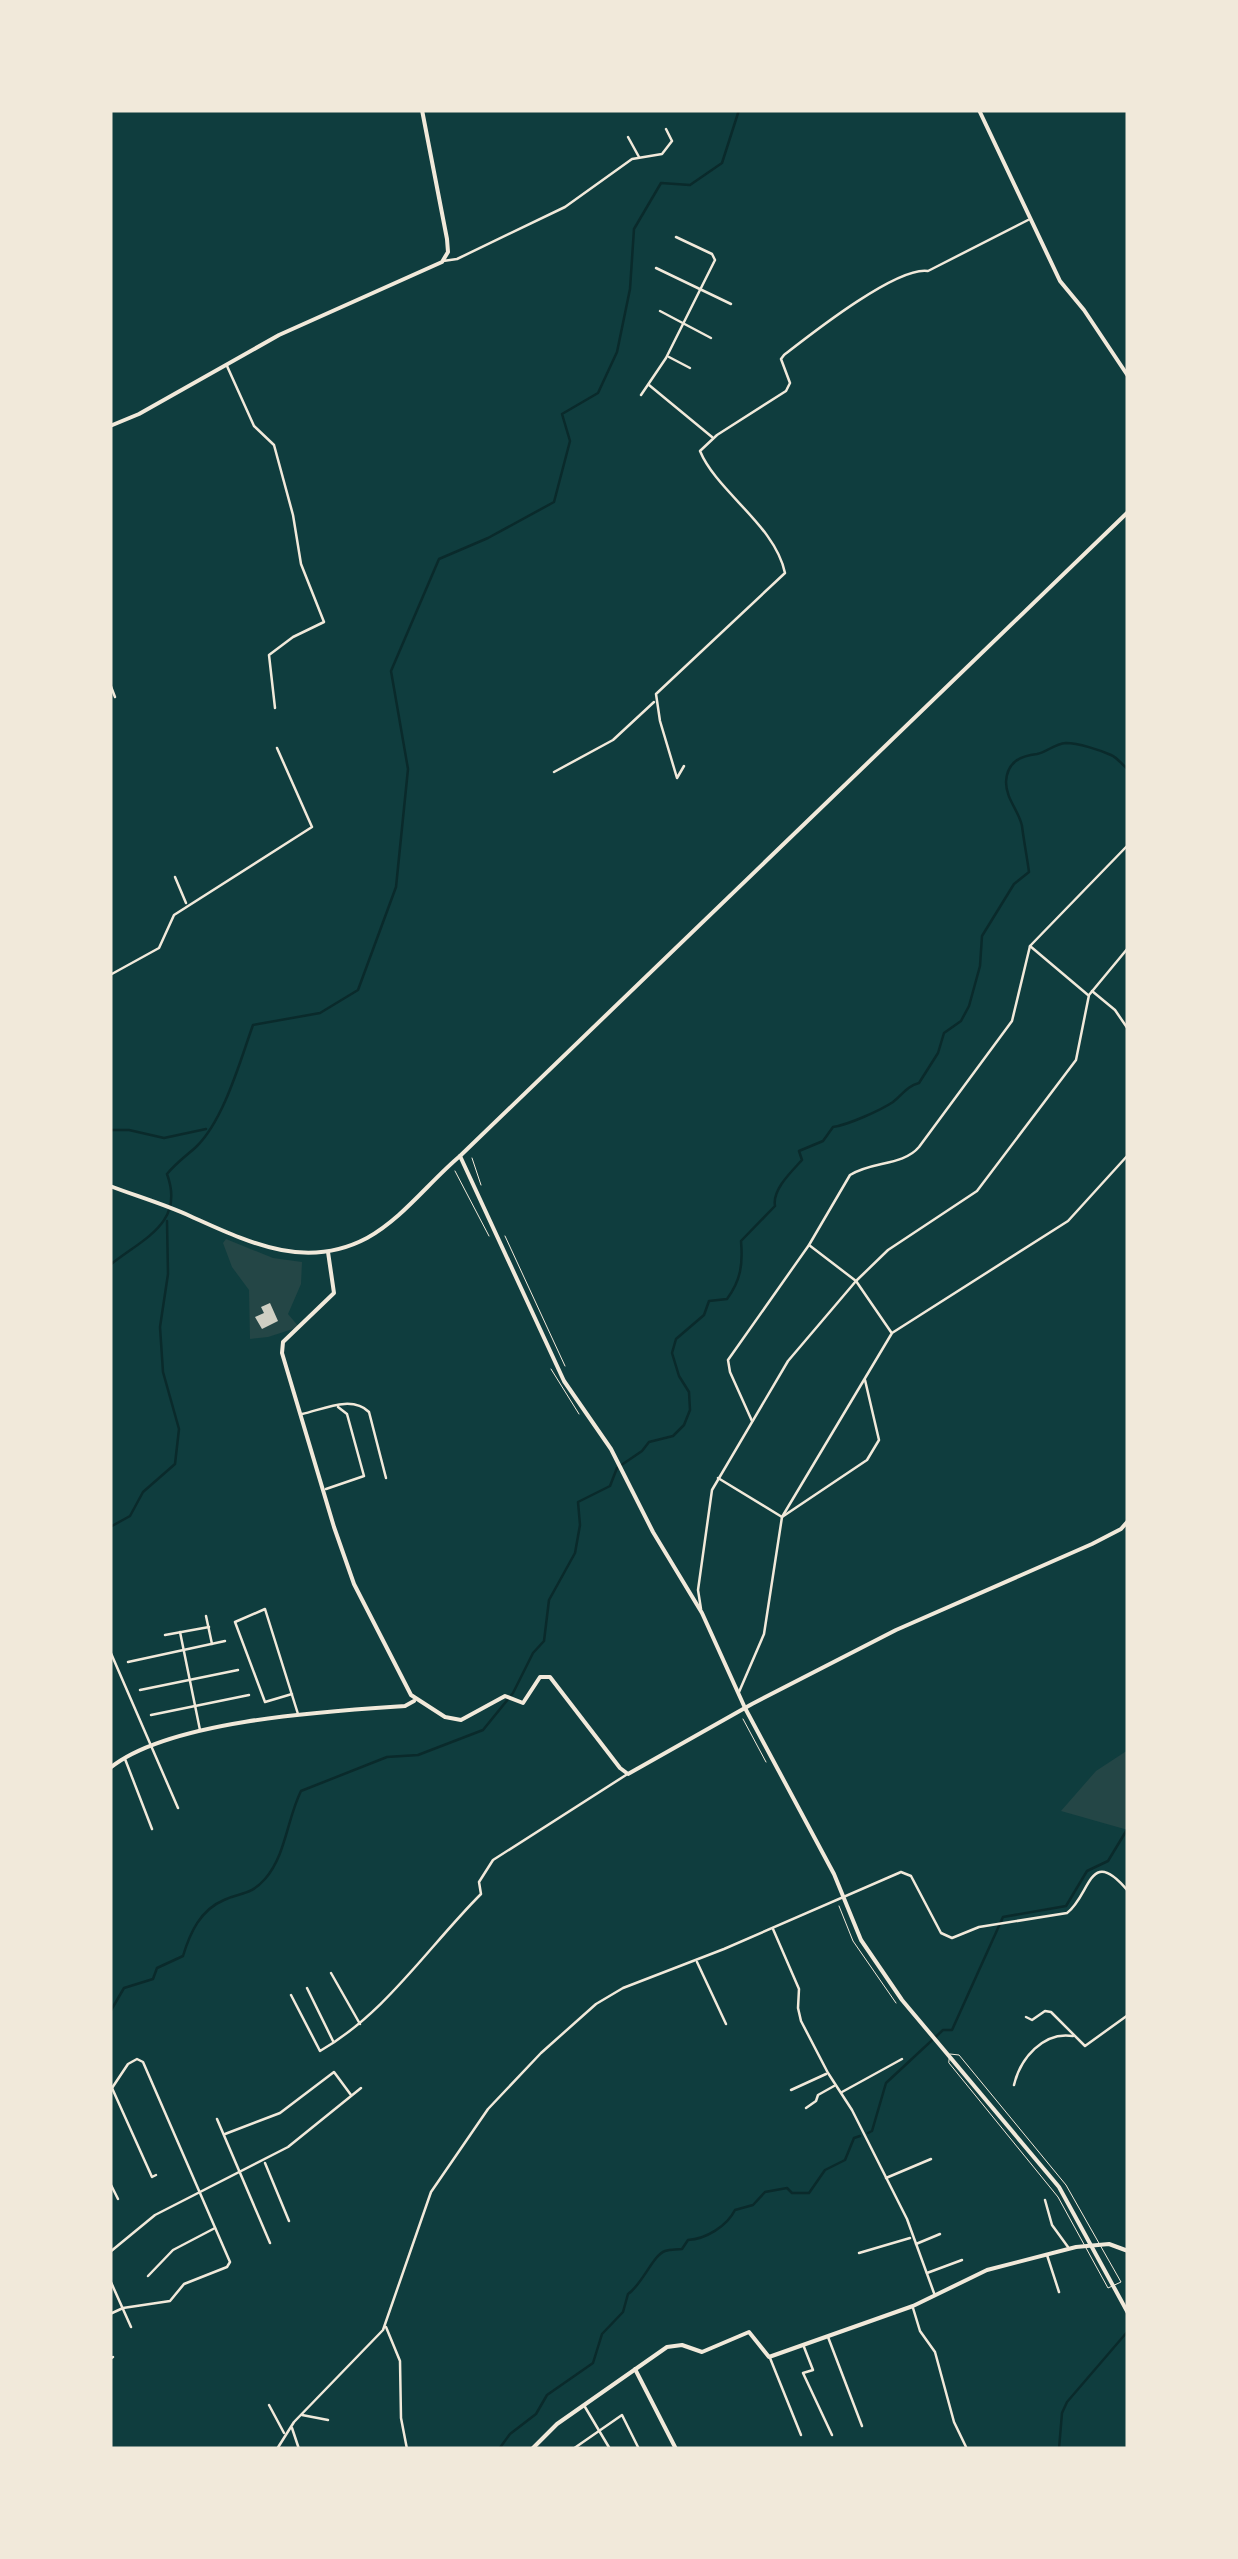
<svg xmlns="http://www.w3.org/2000/svg" width="1238" height="2559" font-family="'Zilla Slab',serif">
  <rect width="100%" height="100%" fill="#0f3d3e"/>
  <g fill="#244646">
    <polygon points="226,1239 273,1258 302,1262 301,1284 288,1314 299,1327 268,1337 250,1339 249,1290 232,1267 223,1243"/>
    <polygon points="1128,1750 1128,1830 1061,1811 1096,1771"/>
  </g>
  <g fill="none" stroke-linecap="round" stroke-linejoin="round">
    <g stroke="#0a2a2b" stroke-width="2.5">
      <polyline points="110,1130 129,1130 164,1138 206,1129"/>
      <path d="M 110,1265 C 144,1238 185,1223 167,1174 C 176,1163 186,1156 196,1147 C 224,1120 240,1061 253,1025 L 320,1013 L 358,990 L 396,887 L 408,769 L 391,671 L 439,559 L 488,538 L 554,502 L 570,441 L 562,414 L 598,393 L 617,352 L 630,289 L 634,229 L 661,183 L 690,185 L 722,163 L 739,110"/>
      <polyline points="110,1527 130,1516 143,1492 175,1464 179,1429 163,1372 160,1327 168,1274 167,1221"/>
      <path d="M 110,2012 L 124,1988 L 153,1979 L 157,1968 L 183,1956 C 190,1933 200,1910 224,1900 C 241,1892 250,1896 265,1879 C 286,1855 287,1819 301,1791 L 387,1757 L 418,1755 L 483,1730 L 513,1693 L 533,1653 L 544,1641 L 549,1600 L 575,1553 L 580,1525 L 578,1502 L 610,1486 L 617,1468 L 642,1451 L 649,1442 L 673,1436 L 684,1425 L 690,1410 L 689,1392 L 679,1376 L 672,1353 L 676,1339 L 704,1315 L 709,1301 L 727,1299 C 741,1280 743,1264 741,1241 L 775,1206 C 772,1190 791,1172 802,1160 L 799,1151 L 823,1141 L 833,1127 C 848,1125 881,1110 893,1102 C 903,1094 907,1086 919,1083 L 938,1053 L 944,1033 L 961,1021 L 969,1006 L 980,966 L 982,936 L 1014,884 L 1029,872 C 1027,857 1024,842 1022,826 C 1019,811 1006,799 1006,782 C 1007,762 1020,756 1037,754 C 1047,752 1054,744 1066,743 C 1078,743 1100,750 1111,755 C 1118,758 1123,766 1128,769"/>
      <polyline points="868,2133 872,2131 886,2083 943,2030 952,2030 1003,1917 1066,1906 1087,1871 1108,1861 1128,1828"/>
      <path d="M 499,2449 L 510,2434 L 536,2414 L 547,2395 L 593,2363 L 602,2334 L 623,2312 L 628,2294 C 642,2285 653,2255 665,2251 C 671,2249 676,2250 682,2249 L 688,2240 C 706,2239 727,2226 735,2210 L 753,2205 L 765,2192 L 787,2188 L 792,2193 L 809,2193 L 825,2170 L 845,2160 L 854,2138 L 860,2136"/>
      <polyline points="1059,2449 1062,2413 1067,2402 1128,2331"/>
    </g>
  </g>
  <polygon fill="#cfcfc3" points="270,1303 278,1321 262,1329 255,1317 264,1313 261,1307"/>
  <g fill="none" stroke-linecap="round" stroke-linejoin="round">
    <g stroke="#f1e9da" stroke-width="1">
      <polyline points="472,1158 481,1185"/>
      <polyline points="455,1171 489,1236"/>
      <polyline points="505,1236 565,1366"/>
      <polyline points="551,1369 579,1414"/>
      <polyline points="743,1719 766,1762"/>
      <polyline points="839,1906 853,1941 896,2003"/>
      <polygon points="950,2054 959,2055 1066,2185 1121,2282 1108,2288 1058,2197 949,2063"/>
    </g>
    <g stroke="#f1e9da" stroke-width="2.5">
      <polyline points="628,137 639,157"/>
      <polyline points="443,261 457,259 565,207 632,159 662,154 672,141 666,129"/>
      <polyline points="656,268 731,304"/>
      <polyline points="660,311 711,338"/>
      <polyline points="669,357 690,368"/>
      <polyline points="227,366 254,426 274,445 293,515 301,564 324,622 293,637 269,655 275,708"/>
      <polyline points="649,385 712,437"/>
      <polyline points="641,395 666,358 715,260 712,254 676,237"/>
      <polyline points="110,684 115,697"/>
      <path d="M 684,766 L 677,778 L 660,721 L 656,694 L 785,573 C 775,525 717,492 700,451 L 717,435 L 786,391 L 790,383 L 781,359 L 784,355 C 811,334 897,266 928,271 L 1028,220"/>
      <polyline points="554,772 613,740 654,702"/>
      <polyline points="175,877 186,903"/>
      <polyline points="1030,946 1088,995"/>
      <polyline points="110,975 159,948 174,915 312,827 277,748"/>
      <polyline points="1092,991 1115,1010 1128,1029"/>
      <polyline points="809,1245 856,1281 891,1332"/>
      <path d="M 302,1414 C 324,1409 352,1395 369,1412 L 386,1478"/>
      <path d="M 752,1421 L 730,1372 L 728,1360 L 809,1245 L 850,1175 C 871,1161 903,1166 919,1147 L 1012,1021 L 1030,946 L 1128,845"/>
      <polyline points="718,1478 782,1517 867,1460 879,1440 865,1380"/>
      <polyline points="326,1489 364,1476 347,1414 338,1407"/>
      <polyline points="701,1609 698,1590 712,1490 788,1361 856,1281 888,1250 977,1191 1076,1060 1089,995 1128,948"/>
      <polyline points="206,1616 212,1644"/>
      <polyline points="180,1632 200,1730"/>
      <polyline points="165,1635 209,1627"/>
      <polyline points="110,1651 178,1808"/>
      <polyline points="128,1662 225,1641"/>
      <polyline points="140,1690 238,1670"/>
      <polyline points="739,1692 764,1634 782,1517 892,1333 1068,1221 1128,1155"/>
      <polyline points="292,1694 265,1702 235,1622 265,1609 298,1714"/>
      <polyline points="151,1715 249,1695"/>
      <polyline points="125,1759 152,1829"/>
      <polyline points="773,1929 799,1989 798,2008 801,2021 828,2073 852,2110 907,2219 934,2293"/>
      <polyline points="697,1962 726,2024"/>
      <polyline points="331,1973 360,2024"/>
      <polyline points="307,1988 333,2041"/>
      <path d="M 291,1995 L 320,2051 C 386,2013 428,1947 481,1894 L 479,1882 L 493,1860 L 626,1775"/>
      <polyline points="1026,2017 1032,2020 1045,2011 1051,2012 1085,2046 1128,2015"/>
      <path d="M 1014,2085 C 1020,2059 1043,2031 1073,2036"/>
      <polyline points="112,2088 152,2177 156,2175"/>
      <polyline points="791,2090 826,2074"/>
      <polyline points="110,2091 128,2064 137,2059 143,2062 230,2262 227,2267 184,2284 170,2301 123,2308 110,2314"/>
      <polyline points="842,2092 902,2059"/>
      <polyline points="806,2108 816,2101 818,2095 834,2086"/>
      <polyline points="217,2119 270,2243"/>
      <polyline points="225,2134 280,2113 334,2072 351,2095"/>
      <polyline points="265,2163 289,2221"/>
      <polyline points="886,2178 931,2159"/>
      <polyline points="110,2183 118,2199"/>
      <polyline points="1045,2200 1052,2225 1068,2247"/>
      <polyline points="916,2244 940,2234"/>
      <polyline points="110,2252 155,2215 288,2147 361,2088"/>
      <polyline points="859,2253 910,2238"/>
      <polyline points="1047,2255 1059,2292"/>
      <polyline points="927,2273 962,2260"/>
      <polyline points="148,2276 173,2250 215,2228"/>
      <polyline points="110,2280 131,2327"/>
      <polyline points="913,2308 920,2331 935,2352 954,2422 967,2449"/>
      <polyline points="386,2327 400,2361 401,2418 407,2449"/>
      <polyline points="828,2337 862,2426"/>
      <polyline points="804,2347 813,2370 803,2373 832,2435"/>
      <polyline points="770,2358 801,2435"/>
      <polyline points="110,2359 113,2357"/>
      <polyline points="269,2405 284,2433"/>
      <polyline points="585,2407 610,2449"/>
      <polyline points="302,2415 328,2420"/>
      <polyline points="292,2428 299,2449"/>
      <path d="M 277,2449 L 294,2422 L 383,2330 L 431,2192 L 488,2109 L 541,2053 L 596,2004 L 623,1988 L 724,1949 L 901,1872 L 911,1876 L 941,1933 L 952,1938 L 979,1927 L 1067,1913 C 1091,1895 1089,1844 1128,1891"/>
      <polyline points="573,2449 622,2415 639,2449"/>
    </g>
    <g stroke="#f1e9da" stroke-width="4">
      <polyline points="979,110 1060,281 1084,310 1128,376"/>
      <polyline points="110,426 139,414 279,335 442,262 448,252 447,239 422,110"/>
      <polyline points="328,1252 334,1293 283,1342 282,1353 334,1527 354,1584 411,1695 445,1717 461,1720 505,1696 523,1703 540,1677 550,1677 620,1768 628,1774 752,1704 896,1630 1092,1544 1121,1529 1128,1521"/>
      <path d="M 110,1768 C 169,1720 329,1711 405,1706 L 414,1701"/>
      <polyline points="635,2369 676,2449"/>
      <polyline points="532,2449 557,2424 667,2347 682,2345 702,2352 749,2332 769,2357 913,2306 987,2270 1076,2247 1109,2244 1128,2251"/>
    </g>
    <polyline stroke="#f1e9da" stroke-width="4" points="460,1156 1128,512"/>
    <path stroke="#f1e9da" stroke-width="4" d="M 110,1186 C 136,1196 164,1204 190,1216 C 248,1242 305,1271 367,1238 C 403,1218 429,1182 460,1156 L 564,1381 L 611,1449 L 653,1532 L 702,1613 L 745,1708 L 834,1874 L 861,1940 L 902,2000 L 1059,2187 L 1128,2313"/>
  </g>
  <rect width="1238" height="2559" fill="none" stroke="#f1e9da" stroke-width="225"/>
</svg>
